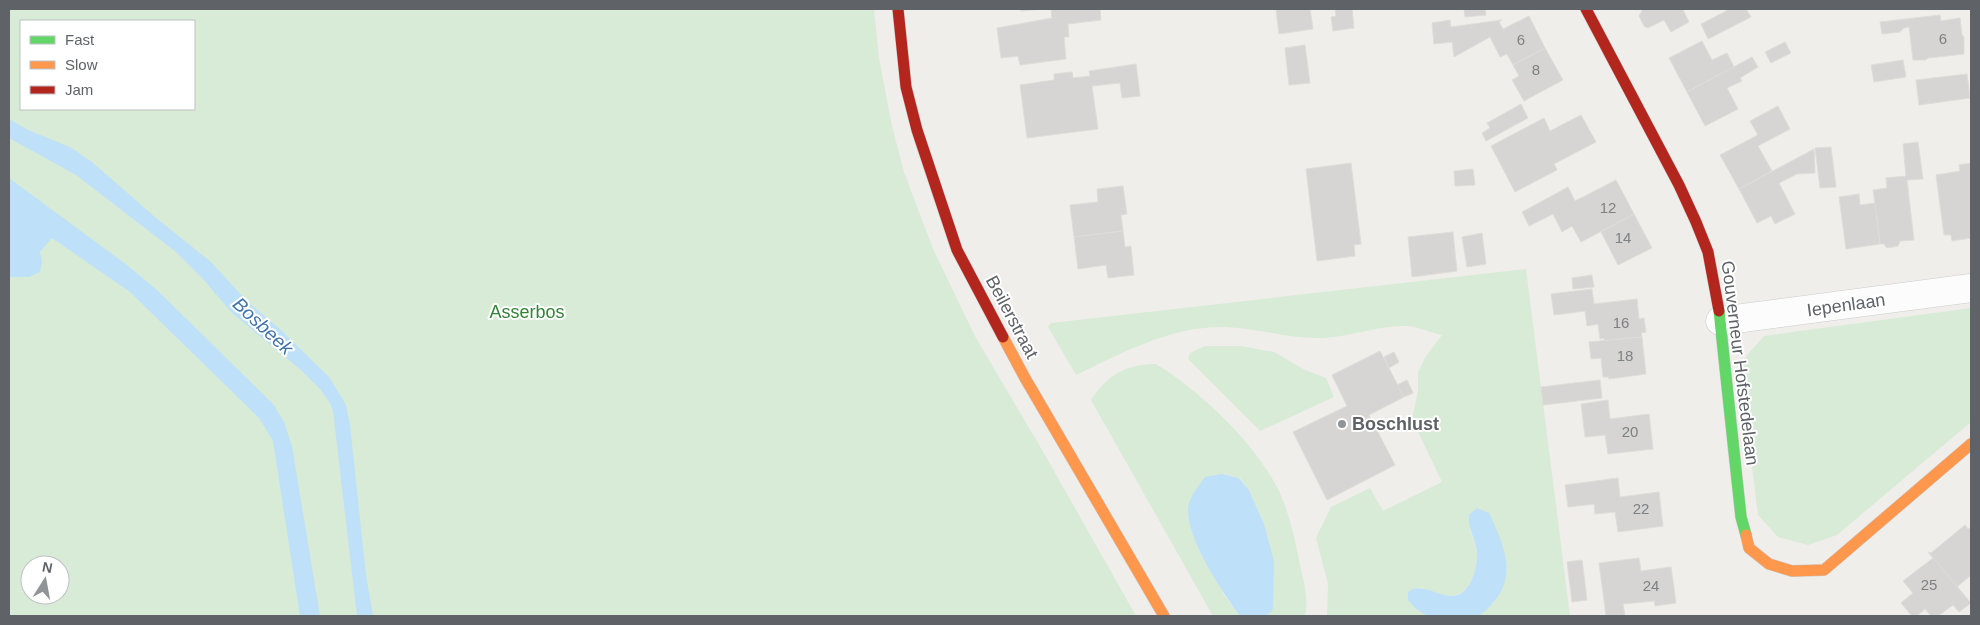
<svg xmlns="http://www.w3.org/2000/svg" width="1980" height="625" font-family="Arial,sans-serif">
  <rect width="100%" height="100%" fill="#efeeea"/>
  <g fill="#d8ebd6" fill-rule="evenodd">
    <path d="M 9,9 L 874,9 L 879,58 L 892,126 L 904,172 L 933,249 L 976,338 L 1045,455 L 1136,616 L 9,616 ZM 21,21 L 194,21 L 194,109 L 21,109 ZM 30,565 L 60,565 L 60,595 L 30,595 Z"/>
    <path d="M 1526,269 L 1570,616 L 1479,616 L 1496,600 L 1503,587 L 1468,526 C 1472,534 1475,543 1477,552 C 1478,565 1472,589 1459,594 C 1446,599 1431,592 1420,587 L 1415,608 L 1427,616 L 1327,616 L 1328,584 L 1316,538 L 1331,507 L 1370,488 L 1383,511 L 1442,482 L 1412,419 L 1418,391 L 1418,372 L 1426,356 L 1442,335 C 1428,332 1416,325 1402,326 C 1377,326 1349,337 1322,338 C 1289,339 1257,328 1224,327 C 1171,326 1122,353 1076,375 L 1048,327 L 1051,323 Z"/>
    <polygon points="1971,308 1971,422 1837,535 1808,545 1778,537 1758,515 1740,369 1747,355 1764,336"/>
    <polygon points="1205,346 1241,346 1274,352 1305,370 1326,378 1334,397 1260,431 1188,359 1190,353"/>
    <path d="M 1150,364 L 1156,364 C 1202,392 1261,448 1282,498 C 1290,518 1295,539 1299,560 C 1303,579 1309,598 1305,616 L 1267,616 L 1273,609 L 1264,524 L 1249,490 L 1240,478 L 1222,474 L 1223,594 L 1240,616 L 1213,616 L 1091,400 C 1106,377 1123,366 1150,364 Z"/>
  </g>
  <g fill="#bfe0f9">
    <polygon points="9,119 28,130 70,147 92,162 155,217 211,262 247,301 282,331 329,377 346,405 350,425 366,575 373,616 357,616 333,411 330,403 320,389 301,370 232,313 203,279 176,252 76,175 9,138"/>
    <polygon points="9,178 127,265 157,290 274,405 284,422 292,446 320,616 300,616 273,441 259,418 130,292 52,238 40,252 42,262 40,272 29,277 9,277"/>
    <path d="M 1222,474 L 1239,478 L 1249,490 L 1264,524 L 1274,561 L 1273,609 L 1267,616 L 1240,616 C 1222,592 1188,541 1188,510 C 1188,498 1198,487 1205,477 Z"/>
    <path d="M 1477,508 L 1489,513 C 1508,553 1520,585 1479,616 L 1427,616 L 1415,608 L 1408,600 L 1408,592 C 1424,580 1441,602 1460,594 C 1472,588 1478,565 1477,552 C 1475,538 1468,529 1469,515 Z"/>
  </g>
  <g fill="#d6d5d3" stroke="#deddd9">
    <polygon points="1021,9 1042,9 1021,11"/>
    <polygon points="1051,9 1100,9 1101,20 1068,24 1069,37 1064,37 1066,59 1020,65 1018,56 1001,58 997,28 1052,18"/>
    <polygon points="1276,9 1310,9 1313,29 1279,34"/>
    <polygon points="1335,9 1352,9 1354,28 1333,31 1331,17 1336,16"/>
    <polygon points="1464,9 1485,9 1486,15 1465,17"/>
    <polygon points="1643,9 1685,9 1683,10 1689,22 1671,32 1664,20 1648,28 1644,26 1639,16"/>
    <polygon points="1730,9 1746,9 1751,17 1708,39 1701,24"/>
    <polygon points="1940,15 1941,21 1960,18 1962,35 1964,37 1964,54 1928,58 1926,60 1913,60 1909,27 1904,28 1900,32 1882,34 1880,22"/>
    <polygon points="1529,16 1545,48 1513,65 1507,54 1500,57 1490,37 1454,57 1452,42 1434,44 1432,23 1450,20 1451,27 1502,20 1499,22 1503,29"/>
    <polygon points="1702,41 1712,60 1727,53 1734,67 1687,92 1669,58"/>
    <polygon points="1785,42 1791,53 1771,63 1765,52"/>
    <polygon points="1305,45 1310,83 1289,85 1285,48"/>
    <polygon points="1545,48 1563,80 1524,101 1512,80 1519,76 1513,65"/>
    <polygon points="1752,57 1758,67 1740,78 1742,81 1727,88 1738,109 1705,126 1687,92"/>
    <polygon points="1903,60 1906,77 1874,82 1871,65"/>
    <polygon points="1136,64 1140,96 1122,98 1120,83 1092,86 1098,129 1027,138 1020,85 1054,80 1054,74 1072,72 1073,78 1090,76 1089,71"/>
    <polygon points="1967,74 1970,98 1919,105 1916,80"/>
    <polygon points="1521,104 1528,118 1486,141 1482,133 1490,128 1487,123"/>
    <polygon points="1778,106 1790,129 1758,146 1772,171 1739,189 1720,155 1758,135 1750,121"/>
    <polygon points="1581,115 1596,142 1554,164 1557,170 1515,192 1491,146 1544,118 1550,131"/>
    <polygon points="1918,142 1923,179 1907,180 1914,240 1900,241 1898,246 1887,248 1884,244 1880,244 1873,190 1887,188 1886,178 1906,176 1903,144"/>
    <polygon points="1831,147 1836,187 1820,188 1815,148"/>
    <polygon points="1814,149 1815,173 1797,174 1779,183 1795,214 1775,224 1771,216 1757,223 1739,189"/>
    <polygon points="1351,163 1361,244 1354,245 1355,256 1317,261 1306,169"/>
    <polygon points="1971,163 1971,238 1952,241 1951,235 1944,235 1936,175 1960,171 1959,165"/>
    <polygon points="1473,169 1475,185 1455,186 1454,171"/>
    <polygon points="1616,180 1634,214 1581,242 1572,226 1562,232 1553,214 1529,226 1522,212 1568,187 1575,201"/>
    <polygon points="1123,186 1127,214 1121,215 1123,231 1074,237 1070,205 1098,202 1097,189"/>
    <polygon points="1859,194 1860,205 1875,203 1880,244 1846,249 1839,197"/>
    <polygon points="1634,214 1652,248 1618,265 1601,232"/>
    <polygon points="1123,231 1125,247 1131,246 1134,275 1108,278 1106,265 1078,269 1074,237"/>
    <polygon points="1453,232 1457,271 1412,277 1408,237"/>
    <polygon points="1482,233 1486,264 1467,267 1462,237"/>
    <polygon points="1592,275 1594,287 1573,289 1572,278"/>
    <polygon points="1592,289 1594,304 1637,299 1639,319 1644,318 1646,332 1641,333 1642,337 1604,341 1604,338 1600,339 1598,324 1587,326 1585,311 1554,315 1551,294"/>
    <polygon points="1642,337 1646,374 1609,379 1608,377 1603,377 1601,358 1591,359 1589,342"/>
    <polygon points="1380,351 1404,397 1369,415 1395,465 1327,500 1293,432 1347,406 1332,375"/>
    <polygon points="1394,352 1399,362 1389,368 1384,357"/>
    <polygon points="1407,380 1413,393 1404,397 1397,385"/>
    <polygon points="1600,380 1602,398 1543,405 1541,387"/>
    <polygon points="1608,400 1610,419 1649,414 1653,449 1608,454 1605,435 1585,437 1581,404"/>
    <polygon points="1618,478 1620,497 1659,492 1663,526 1618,532 1615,512 1595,514 1594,504 1568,507 1565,485"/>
    <polygon points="1965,525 1968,529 1971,527 1971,575 1957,587 1928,552 1931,553"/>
    <polygon points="1639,558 1641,571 1671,567 1676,603 1655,606 1654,601 1623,604 1625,616 1606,616 1599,563"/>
    <polygon points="1933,558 1971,603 1959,612 1953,605 1938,616 1931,616 1925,609 1917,616 1912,616 1901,603 1913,593 1903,581"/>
    <polygon points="1582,560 1587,600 1572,602 1567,562"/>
  </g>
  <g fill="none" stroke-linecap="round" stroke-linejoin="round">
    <defs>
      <polyline id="street" points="1720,321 1971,288"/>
      <polyline id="fast" points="1719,311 1741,517 1746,535"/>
      <g id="slow">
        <polyline points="1003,337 1025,378 1164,616"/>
        <polyline points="1746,535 1749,548 1769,564 1792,571 1824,570 1971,444"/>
      </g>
      <g id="jam">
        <polyline points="898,9 906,87 917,130 957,250 1003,337"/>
        <polyline points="1586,9 1679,185 1696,222 1708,252 1719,311"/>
      </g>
    </defs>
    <use href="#street" stroke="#cbcccc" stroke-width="29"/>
    <use href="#fast" stroke="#cacacb" stroke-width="12"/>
    <use href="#slow" stroke="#cacacb" stroke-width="12"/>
    <use href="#jam" stroke="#cacacb" stroke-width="12"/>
    <use href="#street" stroke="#fdfcfc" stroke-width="28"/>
    <use href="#fast" stroke="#63d668" stroke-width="11"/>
    <use href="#slow" stroke="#ff974d" stroke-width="11"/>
    <use href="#jam" stroke="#b3261e" stroke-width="11"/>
  </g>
  <circle fill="#919496" stroke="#fff" stroke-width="2" cx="1342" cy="424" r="5"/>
  <g text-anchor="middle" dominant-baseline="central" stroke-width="4" stroke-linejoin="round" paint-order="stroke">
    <g font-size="15" fill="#7e8184">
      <text x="1943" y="38">6</text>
      <text x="1521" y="39">6</text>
      <text x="1536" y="69">8</text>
      <text x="1608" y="207">12</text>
      <text x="1623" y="237">14</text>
      <text x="1621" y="322">16</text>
      <text x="1625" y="355">18</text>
      <text x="1630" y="431">20</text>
      <text x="1641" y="508">22</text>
      <text x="1929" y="584">25</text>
      <text x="1651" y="585">24</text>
    </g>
    <g font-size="18" fill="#5f6368" stroke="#fff">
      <text transform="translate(1846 305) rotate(-8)">Iepenlaan</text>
      <text transform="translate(1012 317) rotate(62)">Beilerstraat</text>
      <text transform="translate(1740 363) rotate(83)">Gouverneur Hofstedelaan</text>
    </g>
    <g font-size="18" fill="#348238" stroke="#fff">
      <text x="527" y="312">Asserbos</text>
    </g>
    <g font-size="18" font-weight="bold" fill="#5f6368" stroke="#fff" text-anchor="start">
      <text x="1352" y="424">Boschlust</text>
    </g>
    <g font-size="19" font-style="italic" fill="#4174aa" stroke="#fff">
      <text transform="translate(263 326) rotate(43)">Bosbeek</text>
    </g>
  </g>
  <rect width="1980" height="625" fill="none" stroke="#5f6368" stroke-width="20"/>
  <rect x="20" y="20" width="175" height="90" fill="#ffffff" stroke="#bfc1c3"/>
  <rect x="30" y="36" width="25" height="8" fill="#63d668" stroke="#bfc1c3"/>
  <text x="65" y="45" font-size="15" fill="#5f6368">Fast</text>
  <rect x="30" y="61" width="25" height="8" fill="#ff974d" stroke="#bfc1c3"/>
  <text x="65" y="70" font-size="15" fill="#5f6368">Slow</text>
  <rect x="30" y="86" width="25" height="8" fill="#b3261e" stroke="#bfc1c3"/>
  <text x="65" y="95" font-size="15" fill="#5f6368">Jam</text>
  <g transform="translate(45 580) rotate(11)"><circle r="24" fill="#ffffff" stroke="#bfc1c3"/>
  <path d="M0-4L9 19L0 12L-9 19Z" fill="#919496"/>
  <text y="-8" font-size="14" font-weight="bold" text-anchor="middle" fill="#5f6368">N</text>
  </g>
</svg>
